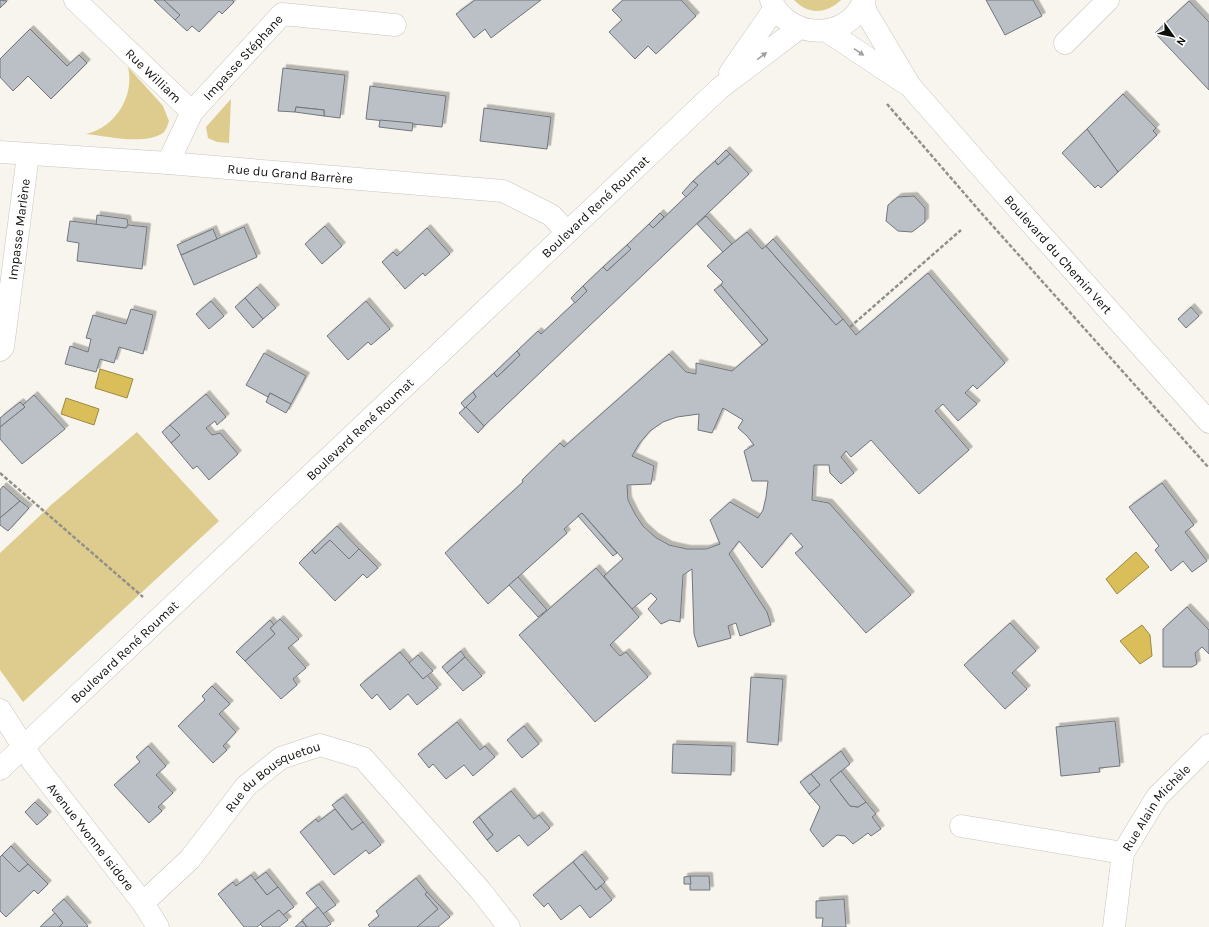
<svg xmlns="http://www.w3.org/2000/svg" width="1209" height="927" font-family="Karla,sans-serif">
  <defs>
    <filter id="shadow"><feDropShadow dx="3.5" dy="-3.5" stdDeviation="0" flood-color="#0004"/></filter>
  </defs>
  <rect width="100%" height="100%" fill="#f7f5ed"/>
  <g fill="#decc8e">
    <path d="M 794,0 L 841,0 C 827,14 808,15 794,0 Z"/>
    <path d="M 128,67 L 163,106 L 169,121 C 168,124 166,130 164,132 C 147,146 106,136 86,134 C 115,128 135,96 128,67 Z"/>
    <polygon points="231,99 229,143 217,142 208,138 206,127"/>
    <polygon points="137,432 219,521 23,702 0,670 0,553 45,511 51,505"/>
  </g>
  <g fill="#dabe59" stroke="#9d8a42">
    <polygon points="100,369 133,379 127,398 95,388"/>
    <polygon points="66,398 99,409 94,425 61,414"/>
    <polygon points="1136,552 1149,567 1117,594 1106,579"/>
    <polygon points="1142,625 1150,635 1152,656 1140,664 1120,641"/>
  </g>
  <g fill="#bbc0c7" stroke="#72767c" fill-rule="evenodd" filter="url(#shadow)">
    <polygon points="0,0 7,1 0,8"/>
    <polygon points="154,0 164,0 180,15 175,20"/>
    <polygon points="164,0 232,0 234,2 222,14 219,11 199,32 192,26 187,31 175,20 180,15"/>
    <polygon points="475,0 541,0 491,38 485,29 474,38 456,14"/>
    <polygon points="623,0 681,0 696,16 656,54 648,46 635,59 609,32 622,20 612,10"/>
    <polygon points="986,0 1033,0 1042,16 1005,35"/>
    <polygon points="1189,1 1209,22 1209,90 1155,33"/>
    <polygon points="30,29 67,66 79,55 87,63 51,99 28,76 13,91 0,77 0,59"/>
    <polygon points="283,68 345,75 340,118 324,116 324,110 296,107 295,112 278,111"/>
    <polygon points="370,86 446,96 442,127 366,119"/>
    <polygon points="1123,94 1156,128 1153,131 1157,135 1118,172 1087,129"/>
    <polygon points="296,107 324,110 324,116 295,112"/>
    <polygon points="484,108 551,117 547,149 480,141"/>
    <polygon points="380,120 413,123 412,131 379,127"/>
    <polygon points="1087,129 1118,172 1101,188 1098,185 1095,188 1062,153"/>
    <polygon points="726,150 730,154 718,165 715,161"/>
    <polygon points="730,154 749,174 484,426 466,407 476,397 473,392 494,373 497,377 520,355 517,351 538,331 541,334 587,291 583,286 603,267 607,271 631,249 627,245 649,224 653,228 698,185 693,181 715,161 718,165"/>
    <polygon points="693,181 698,185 686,197 682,193"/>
    <polygon points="914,196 925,208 925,222 912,232 898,231 886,221 888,205 898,197"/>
    <polygon points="660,213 664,217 653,228 649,224"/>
    <polygon points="97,215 127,219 128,225 126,228 96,225"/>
    <polygon points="706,216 732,244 723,252 697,224"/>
    <polygon points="70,221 126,228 128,225 147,227 142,269 77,261 79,243 67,241"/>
    <polygon points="325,226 342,246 322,264 305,244"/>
    <polygon points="244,227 257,257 194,285 181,255"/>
    <polygon points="427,228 450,254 425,276 423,273 405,289 382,262 393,252 397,256"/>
    <polygon points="213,229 217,239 181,255 177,245"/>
    <path d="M 747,232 L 762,249 L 766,246 L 836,325 L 843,319 L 856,335 L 928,273 L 1005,363 L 977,389 L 973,385 L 965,393 L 977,404 L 958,421 L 943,404 L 935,411 L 969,450 L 919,494 L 871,440 L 851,457 L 846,451 L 841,457 L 854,473 L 841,484 L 830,473 L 829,465 L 814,465 L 812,500 L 829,503 L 911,595 L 866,633 L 795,553 L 803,547 L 791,533 L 762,568 L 739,541 L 729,554 L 767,612 L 771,625 L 740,636 L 736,623 L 728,626 L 731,638 L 698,647 L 694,634 L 692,569 L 683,575 L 680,622 L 670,620 L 661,624 L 648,609 L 657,599 L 651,593 L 632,609 L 604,576 L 623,559 L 582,513 L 564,529 L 567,533 L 488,604 L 445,553 L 523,482 L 522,480 L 560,443 L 564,447 L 669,354 L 686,372 L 696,374 L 696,363 L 732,371 L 768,340 L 721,285 L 723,282 L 707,266 L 732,244 ZM 723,408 L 743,420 L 738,428 L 747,436 L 754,445 L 744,451 L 752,481 L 768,481 L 766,497 L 763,510 L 758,518 L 730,502 L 710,520 L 720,544 L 706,549 L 687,549 L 669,545 L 655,537 L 643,526 L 635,514 L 628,500 L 627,485 L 651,484 L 654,466 L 632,456 L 639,444 L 650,431 L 663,422 L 677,417 L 699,414 L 698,430 L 712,433 Z"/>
    <polygon points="773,239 843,319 836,325 766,246"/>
    <polygon points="627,245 631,249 607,271 603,267"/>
    <polygon points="721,285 768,340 762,345 714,290"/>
    <polygon points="583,286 587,291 575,303 571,298"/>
    <polygon points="257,287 276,308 263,319 245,298"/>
    <polygon points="245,298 263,319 253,328 235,307"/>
    <polygon points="211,301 224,316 209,329 196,314"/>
    <polygon points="366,301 390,329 371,345 368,342 348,360 327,336"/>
    <polygon points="1191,307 1199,316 1186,328 1178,319"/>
    <polygon points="131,309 153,315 143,354 119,347 114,363 100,359 96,372 65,364 70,346 88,352 91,339 86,338 93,315 126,324"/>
    <polygon points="517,351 520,355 497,377 494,373"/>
    <polygon points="264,353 306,376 291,404 270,393 268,397 246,385"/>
    <polygon points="473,392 476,397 465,408 461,403"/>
    <polygon points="270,393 291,404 286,413 266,402"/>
    <polygon points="206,394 226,417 217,425 215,421 206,428 212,435 220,433 238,454 209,480 197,466 193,469 171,443 180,435 170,425"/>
    <polygon points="34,395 65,429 22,464 0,439 0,427 25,407 23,405"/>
    <polygon points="20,402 25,407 0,427 0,418"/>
    <polygon points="466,407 484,426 478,433 459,413"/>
    <polygon points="170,425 180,435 171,443 162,432"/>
    <polygon points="1162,483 1194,525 1185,532 1207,561 1192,572 1183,561 1171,571 1155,550 1159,546 1129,507"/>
    <polygon points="3,486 20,501 0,518 0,490"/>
    <polygon points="20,501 29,508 8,531 0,525 0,518"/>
    <polygon points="582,513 617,553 613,556 578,516"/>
    <polygon points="337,526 359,549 349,559 330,540 315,554 312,550"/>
    <polygon points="330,540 349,559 359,549 378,568 367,578 363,574 335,601 299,563 312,550 315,554"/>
    <polygon points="596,568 639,617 610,645 620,656 626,652 648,677 595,722 519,635"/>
    <polygon points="518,577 547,610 538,617 509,585"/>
    <polygon points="1187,607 1209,630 1209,654 1202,647 1195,653 1197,664 1192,667 1163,667 1163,629"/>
    <polygon points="280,619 299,639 288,648 306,668 293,679 297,685 281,699 245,661 275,634 270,628"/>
    <polygon points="270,620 274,625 270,628 275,634 245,661 236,652"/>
    <polygon points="1010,623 1036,651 1012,673 1027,689 1005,709 964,665"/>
    <polygon points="461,651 465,657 447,673 442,667"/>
    <polygon points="400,652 423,679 427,675 438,688 417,705 408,694 390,710 377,694 372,699 360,685"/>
    <polygon points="418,655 433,671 423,679 409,663"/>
    <polygon points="465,657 482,676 463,691 447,673"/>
    <polygon points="751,677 783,679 778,745 747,742"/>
    <polygon points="212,686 230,704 219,714 236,732 223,746 227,750 213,763 178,726 205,700 202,696"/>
    <polygon points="1115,721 1120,766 1099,768 1100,772 1061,776 1056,727"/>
    <polygon points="457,722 480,750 485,746 495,757 473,776 464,765 446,779 433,764 429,768 418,754"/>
    <polygon points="524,726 539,744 522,758 507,740"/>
    <polygon points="673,744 732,746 731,775 672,773"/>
    <polygon points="148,746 166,766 156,775 173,793 158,807 162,811 149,823 114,785 140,762 136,757"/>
    <polygon points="841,751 850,764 830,780 850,806 858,807 866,802 876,814 872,817 881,829 871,836 868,833 853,844 845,836 837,835 823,847 810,830 820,807 809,794 820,785 811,774"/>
    <polygon points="841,771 866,802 858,807 850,806 830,780"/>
    <polygon points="811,774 820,785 809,794 800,782"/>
    <polygon points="511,791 534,819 539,815 550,828 528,846 519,835 497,852 487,840 493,835 479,817"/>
    <polygon points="343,797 363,822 352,830 332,805"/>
    <polygon points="35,802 48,815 37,825 25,812"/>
    <polygon points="335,809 352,830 363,822 381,845 369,854 366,850 334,875 300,832 316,819 318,822"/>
    <polygon points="479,817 493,835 487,840 473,822"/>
    <polygon points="11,846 28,864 19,872 2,855"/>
    <polygon points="582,854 605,882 596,890 573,862"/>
    <polygon points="2,855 19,872 28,864 48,884 38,894 34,890 6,917 0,911 0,857"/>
    <polygon points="573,862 596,890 601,886 612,900 590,918 580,905 561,920 548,903 544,907 533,895"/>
    <polygon points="266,872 278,887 267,895 255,880"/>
    <polygon points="251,875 267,895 278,887 294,907 283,915 279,910 257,927 244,927 218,894 233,882 236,886"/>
    <polygon points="690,876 709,876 710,890 690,890"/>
    <polygon points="690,876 691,884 684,884 684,877"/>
    <polygon points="416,878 427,892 425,894 438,909 418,927 370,927 368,925 379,916 376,911"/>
    <polygon points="319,884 336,905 323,914 306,893"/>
    <polygon points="427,892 450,917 438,927 417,927 438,909 425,894"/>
    <polygon points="64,899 88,926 86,927 59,927 63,923 52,910"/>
    <polygon points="844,899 846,927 822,927 823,918 816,918 816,901"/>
    <polygon points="318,907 331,924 326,927 307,927 302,920"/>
    <polygon points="279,910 288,920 279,927 263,927 260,924"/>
    <polygon points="55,913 63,923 59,927 40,927"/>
    <polygon points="302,921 307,927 295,927"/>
  </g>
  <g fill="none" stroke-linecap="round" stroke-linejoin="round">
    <defs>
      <g id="minor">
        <path id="s1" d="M 75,0 L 192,112"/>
        <path d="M 771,0 C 788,40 848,42 864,0"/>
        <path id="s2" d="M 863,3 L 867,14 L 910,86 L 1003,192 L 1209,422"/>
        <polyline points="827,31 905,83"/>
        <polyline points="1065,43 1108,0"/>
        <polyline points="730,73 775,8"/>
        <path id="s3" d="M 0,152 L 168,163 L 503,191 L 551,215 L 567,232"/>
        <path id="s4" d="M 168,163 L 192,112 L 282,14 L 395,25"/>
        <path id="s5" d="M 0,350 L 3,347 L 28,155"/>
        <path id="s6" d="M 0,710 L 33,762 L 143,903 L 158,927"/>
        <path id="s7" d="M 0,769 L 720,88 L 799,28"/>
        <polyline points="961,826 1123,853"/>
        <path id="s8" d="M 143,903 L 190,859 L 246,786 L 281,758 L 320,745 L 363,758 L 480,890 L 509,927"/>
        <path id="s9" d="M 1114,927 L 1123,853 L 1157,797 L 1209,745"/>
      </g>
    </defs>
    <use href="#minor" stroke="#c7c5bd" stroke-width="23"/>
    <g stroke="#91908a" stroke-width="2.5" stroke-dasharray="4 2" stroke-linecap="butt">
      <polyline points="887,104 983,215 1209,468"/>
      <polyline points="850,327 961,230"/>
      <polyline points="0,473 143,597"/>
    </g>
    <use href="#minor" stroke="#fff" stroke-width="22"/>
  </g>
  <defs><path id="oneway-solid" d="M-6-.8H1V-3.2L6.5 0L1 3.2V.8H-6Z"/></defs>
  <g fill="#9f9f9e">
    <use href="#oneway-solid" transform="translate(859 52) rotate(34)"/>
    <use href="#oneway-solid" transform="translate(762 56) rotate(-37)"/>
  </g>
  <g text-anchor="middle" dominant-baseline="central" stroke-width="4" stroke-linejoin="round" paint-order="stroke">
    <g font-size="13" fill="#0f0f0c" stroke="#fff">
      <text stroke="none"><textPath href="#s4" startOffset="131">Impasse Stéphane</textPath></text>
      <text stroke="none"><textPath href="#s1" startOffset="109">Rue William</textPath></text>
      <text stroke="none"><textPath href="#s3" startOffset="291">Rue du Grand Barrère</textPath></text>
      <text stroke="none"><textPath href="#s7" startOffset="819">Boulevard René Roumat</textPath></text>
      <text stroke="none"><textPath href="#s5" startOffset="123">Impasse Marlène</textPath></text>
      <text stroke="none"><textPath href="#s2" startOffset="320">Boulevard du Chemin Vert</textPath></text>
      <text stroke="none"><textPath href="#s7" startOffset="495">Boulevard René Roumat</textPath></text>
      <text stroke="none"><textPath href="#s7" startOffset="171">Boulevard René Roumat</textPath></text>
      <text stroke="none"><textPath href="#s8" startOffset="184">Rue du Bousquetou</textPath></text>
      <text stroke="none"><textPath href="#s9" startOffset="131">Rue Alain Michèle</textPath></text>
      <text stroke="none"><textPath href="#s6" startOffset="156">Avenue Yvonne Isidore</textPath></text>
    </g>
  </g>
  <g transform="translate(1173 36) rotate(123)" stroke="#ffffff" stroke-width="3" paint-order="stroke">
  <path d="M0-3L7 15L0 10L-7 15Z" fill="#0f0f0c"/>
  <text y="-6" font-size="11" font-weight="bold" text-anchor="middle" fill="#0f0f0c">N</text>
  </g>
</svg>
